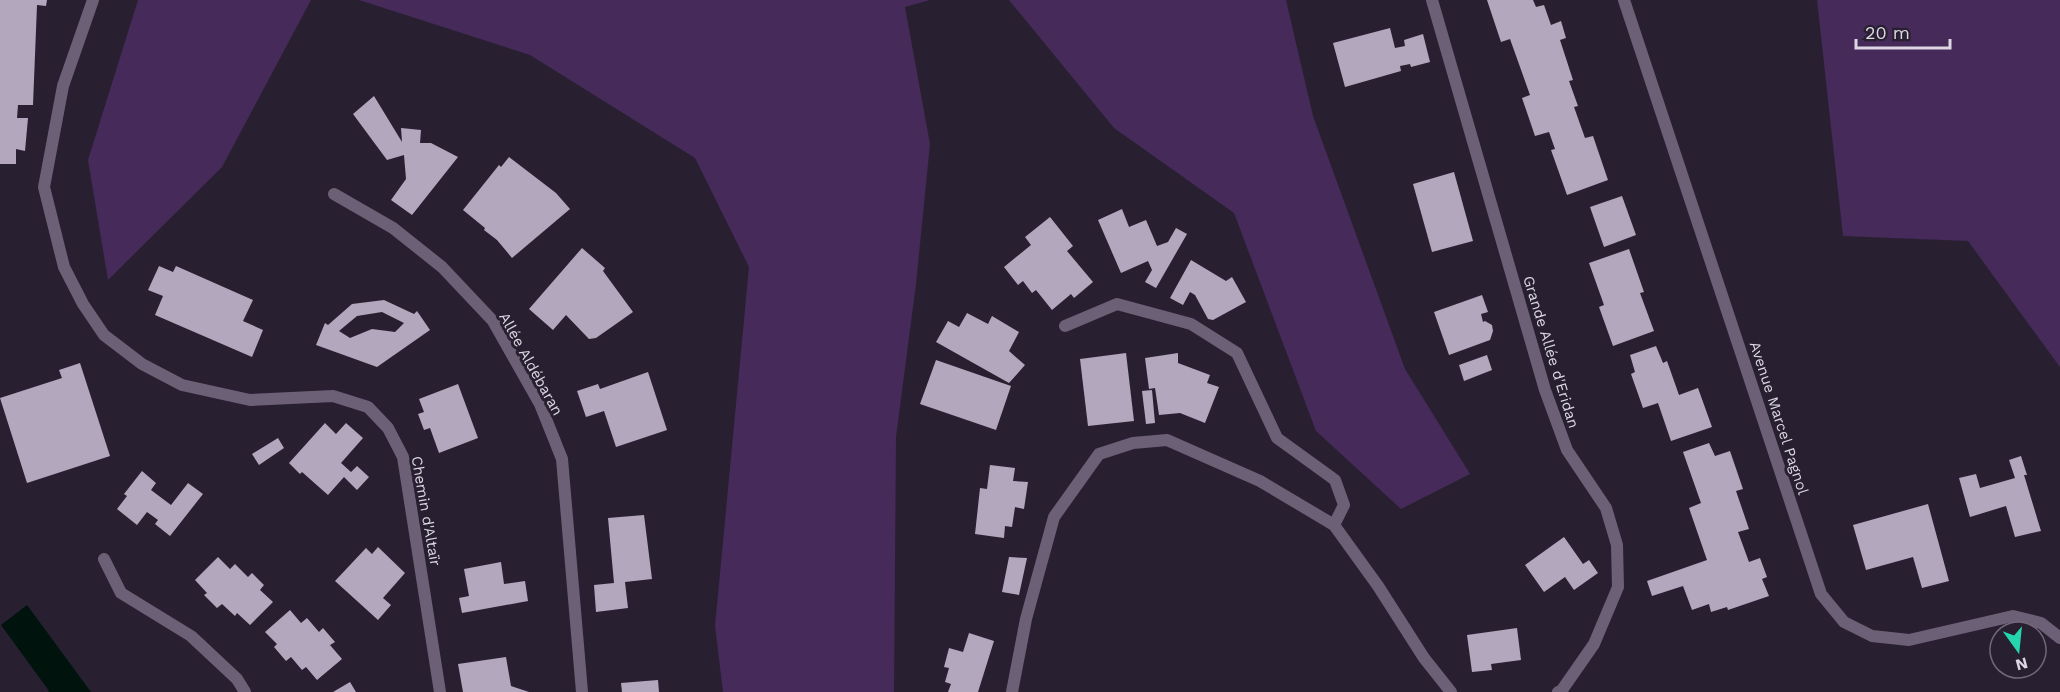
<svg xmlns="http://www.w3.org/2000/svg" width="2060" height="692" font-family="'Work Sans',sans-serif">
  <rect width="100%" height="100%" fill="#282031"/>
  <g fill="#452a5a">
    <polygon points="138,0 311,0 222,167 108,280 88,160"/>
    <polygon points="359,0 930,0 905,7 930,144 916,284 896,437 894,692 723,692 715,626 749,267 695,158 530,55"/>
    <polygon points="1009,0 1286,0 1313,116 1405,369 1470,474 1401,509 1316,431 1234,213 1114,128"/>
    <polygon points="1817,0 2060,0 2060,367 1968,241 1843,236"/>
  </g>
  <polygon fill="#00130d" points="27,605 91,692 48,692 49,691 1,625"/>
  <g fill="#b3a7be" fill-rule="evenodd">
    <polygon points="0,0 47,0 46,6 37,5 33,105 18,105 17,118 28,118 25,151 16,149 16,164 0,164"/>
    <polygon points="1487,0 1533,0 1536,7 1544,5 1551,25 1561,21 1566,38 1560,40 1573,80 1569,81 1578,106 1574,107 1585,138 1593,136 1608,180 1567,195 1551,150 1555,149 1549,132 1535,136 1522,98 1530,95 1510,39 1501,42"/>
    <polygon points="1390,28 1395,48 1405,46 1404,40 1423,34 1430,62 1411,67 1410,64 1400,66 1401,71 1345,87 1333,43"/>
    <polygon points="374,96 402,142 401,128 421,130 420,143 431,143 458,157 412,215 391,200 406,179 404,155 387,160 353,114"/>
    <polygon points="509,157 556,193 570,209 512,258 497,240 484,230 485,228 463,210 499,165 501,167"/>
    <polygon points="1454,172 1473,241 1432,252 1413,184"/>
    <polygon points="1622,196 1636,235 1604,247 1590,207"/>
    <polygon points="1122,209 1129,227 1146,220 1157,246 1168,242 1176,228 1187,234 1156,288 1145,282 1152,270 1148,261 1121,273 1098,220"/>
    <polygon points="1050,217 1073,246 1067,251 1093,282 1074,298 1071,294 1052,310 1036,290 1032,293 1023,281 1018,285 1004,267 1031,245 1025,237"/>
    <polygon points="582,248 605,268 603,271 633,312 596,338 589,339 566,315 553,330 529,309"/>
    <polygon points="1629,249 1644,292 1640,293 1654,331 1613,346 1599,307 1604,305 1589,263"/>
    <polygon points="1191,260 1226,281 1232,277 1246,302 1213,320 1208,319 1195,295 1190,292 1183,305 1170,298"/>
    <polygon points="159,266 173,272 176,266 253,300 243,321 263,330 252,357 155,315 163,296 148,290"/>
    <polygon points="1482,295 1488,312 1481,314 1483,322 1485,321 1492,325 1493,331 1490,340 1449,355 1434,312"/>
    <path d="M 384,300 L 414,314 L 417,311 L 430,330 L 377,367 L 316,345 L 325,323 L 328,325 L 352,304 ZM 382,312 L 404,323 L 395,332 L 372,329 L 350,338 L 339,331 L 357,316 Z"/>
    <polygon points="967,313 988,324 992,316 1019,332 1009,351 1025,365 1009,383 936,342 948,321 959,327"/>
    <polygon points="1656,346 1663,363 1667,361 1679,395 1698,388 1712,427 1671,441 1658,403 1643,408 1631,374 1635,372 1630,355"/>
    <polygon points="1126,353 1134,421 1088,426 1080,359"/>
    <polygon points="1178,353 1178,363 1210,375 1207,383 1219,387 1205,423 1180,413 1159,415 1155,388 1149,389 1145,358"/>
    <polygon points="1487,355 1492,370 1464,381 1459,365"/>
    <polygon points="936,360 1011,386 996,430 920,404"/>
    <polygon points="80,363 110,456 27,483 0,398 62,378 59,370"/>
    <polygon points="648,372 667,430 616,447 604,411 586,417 577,391 598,384 600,389"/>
    <polygon points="458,384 478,438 439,453 430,428 424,430 418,414 424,412 419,399"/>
    <polygon points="1152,390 1155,423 1146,424 1142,391"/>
    <polygon points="325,423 336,434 346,423 363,438 341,463 351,472 357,466 369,477 357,490 344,477 328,495 302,472 300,474 289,463"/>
    <polygon points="278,438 284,448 259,465 252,454"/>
    <polygon points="1709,443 1715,456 1730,451 1743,489 1736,491 1749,529 1738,532 1749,562 1760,558 1767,577 1762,579 1769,596 1728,610 1727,607 1711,612 1709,604 1692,610 1683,586 1652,596 1647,581 1707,560 1689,508 1701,503 1683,452"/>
    <polygon points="2021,456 2027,475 2024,475 2041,531 2015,537 2006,506 1970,517 1959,478 1976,474 1980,488 2015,478 2009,460"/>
    <polygon points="990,465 1015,468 1013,481 1028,482 1024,509 1015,507 1012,527 1005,526 1004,538 975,534 980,488 987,489"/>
    <polygon points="142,471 156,483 151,490 171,505 188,483 203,494 170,536 155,524 158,520 147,512 137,525 117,509 127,496 124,494"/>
    <polygon points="1928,504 1949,581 1922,588 1913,557 1866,570 1853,525"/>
    <polygon points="644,515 652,579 625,582 628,608 596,612 594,585 614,583 608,518"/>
    <polygon points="1564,537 1583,564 1589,560 1598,573 1574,590 1565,577 1544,592 1525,565"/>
    <polygon points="378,547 405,573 383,598 391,605 378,620 335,581 366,548 372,554"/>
    <polygon points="218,557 230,569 235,564 248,577 252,573 264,585 260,590 273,602 250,625 237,613 235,616 222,604 217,608 204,595 207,593 195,580"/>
    <polygon points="1009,557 1027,558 1019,595 1002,592"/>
    <polygon points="501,562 504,584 525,581 528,601 462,613 459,598 469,596 464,569"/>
    <polygon points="290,610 301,623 307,618 319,632 323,628 335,642 330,645 342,659 317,680 306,667 302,670 291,657 286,661 274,647 277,644 265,632"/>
    <polygon points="1517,628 1521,660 1491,664 1492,670 1472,672 1467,635"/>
    <polygon points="969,633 994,641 978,692 948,692 951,684 945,682 949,668 944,667 949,648 963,652"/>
    <polygon points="506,657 511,686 529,692 463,692 458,664"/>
    <polygon points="658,680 659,692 622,692 621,683"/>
    <polygon points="350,682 356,692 333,692"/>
  </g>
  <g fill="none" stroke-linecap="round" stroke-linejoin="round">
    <polyline stroke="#6c6077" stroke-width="12" points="1065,326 1117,304 1191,324 1237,353 1277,438 1335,480 1344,505 1334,525"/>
    <g stroke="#6c6077" stroke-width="12">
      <polyline points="93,0 63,86 44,187 64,267 83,304 104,335 142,364 182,385 250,400 333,396 368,407 388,428 403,457 440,692"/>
      <polyline points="1432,0 1545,390 1567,450 1606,508 1617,545 1618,587 1594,644 1562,690 1558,692"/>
      <polyline points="1624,0 1821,594 1844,622 1872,636 1909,640 2013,616 2041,623 2060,638"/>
      <polyline points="334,194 393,228 442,267 493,321 540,404 562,459 582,692"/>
      <polyline points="104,559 121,593 191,636 237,679 245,692"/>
      <polyline points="1012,692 1026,619 1054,517 1099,454 1133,443 1167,440 1260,481 1334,525 1378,586 1424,658 1451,692"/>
    </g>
  </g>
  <g text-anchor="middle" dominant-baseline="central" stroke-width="6" stroke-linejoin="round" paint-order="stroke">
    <g font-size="15" fill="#dcd7e2" stroke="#282031">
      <text transform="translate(1551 352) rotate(73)">Grande Allée d'Eridan</text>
      <text transform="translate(531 364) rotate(61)">Allée Aldébaran</text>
      <text transform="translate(1779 418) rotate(72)">Avenue Marcel Pagnol</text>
      <text transform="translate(426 511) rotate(80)">Chemin d'Altaïr</text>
    </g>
  </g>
  <g transform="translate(2018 650) rotate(165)"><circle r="28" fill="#282031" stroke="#706978" stroke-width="1.5"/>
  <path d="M0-4.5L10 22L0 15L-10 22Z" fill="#24d5ae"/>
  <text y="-9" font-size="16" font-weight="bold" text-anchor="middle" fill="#dcd7e2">N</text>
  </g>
  <path d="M1856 39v9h94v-9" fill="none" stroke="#dcd7e2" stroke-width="3"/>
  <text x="1865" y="39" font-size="18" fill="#dcd7e2" stroke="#282031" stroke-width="4.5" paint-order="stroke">20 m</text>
</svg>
